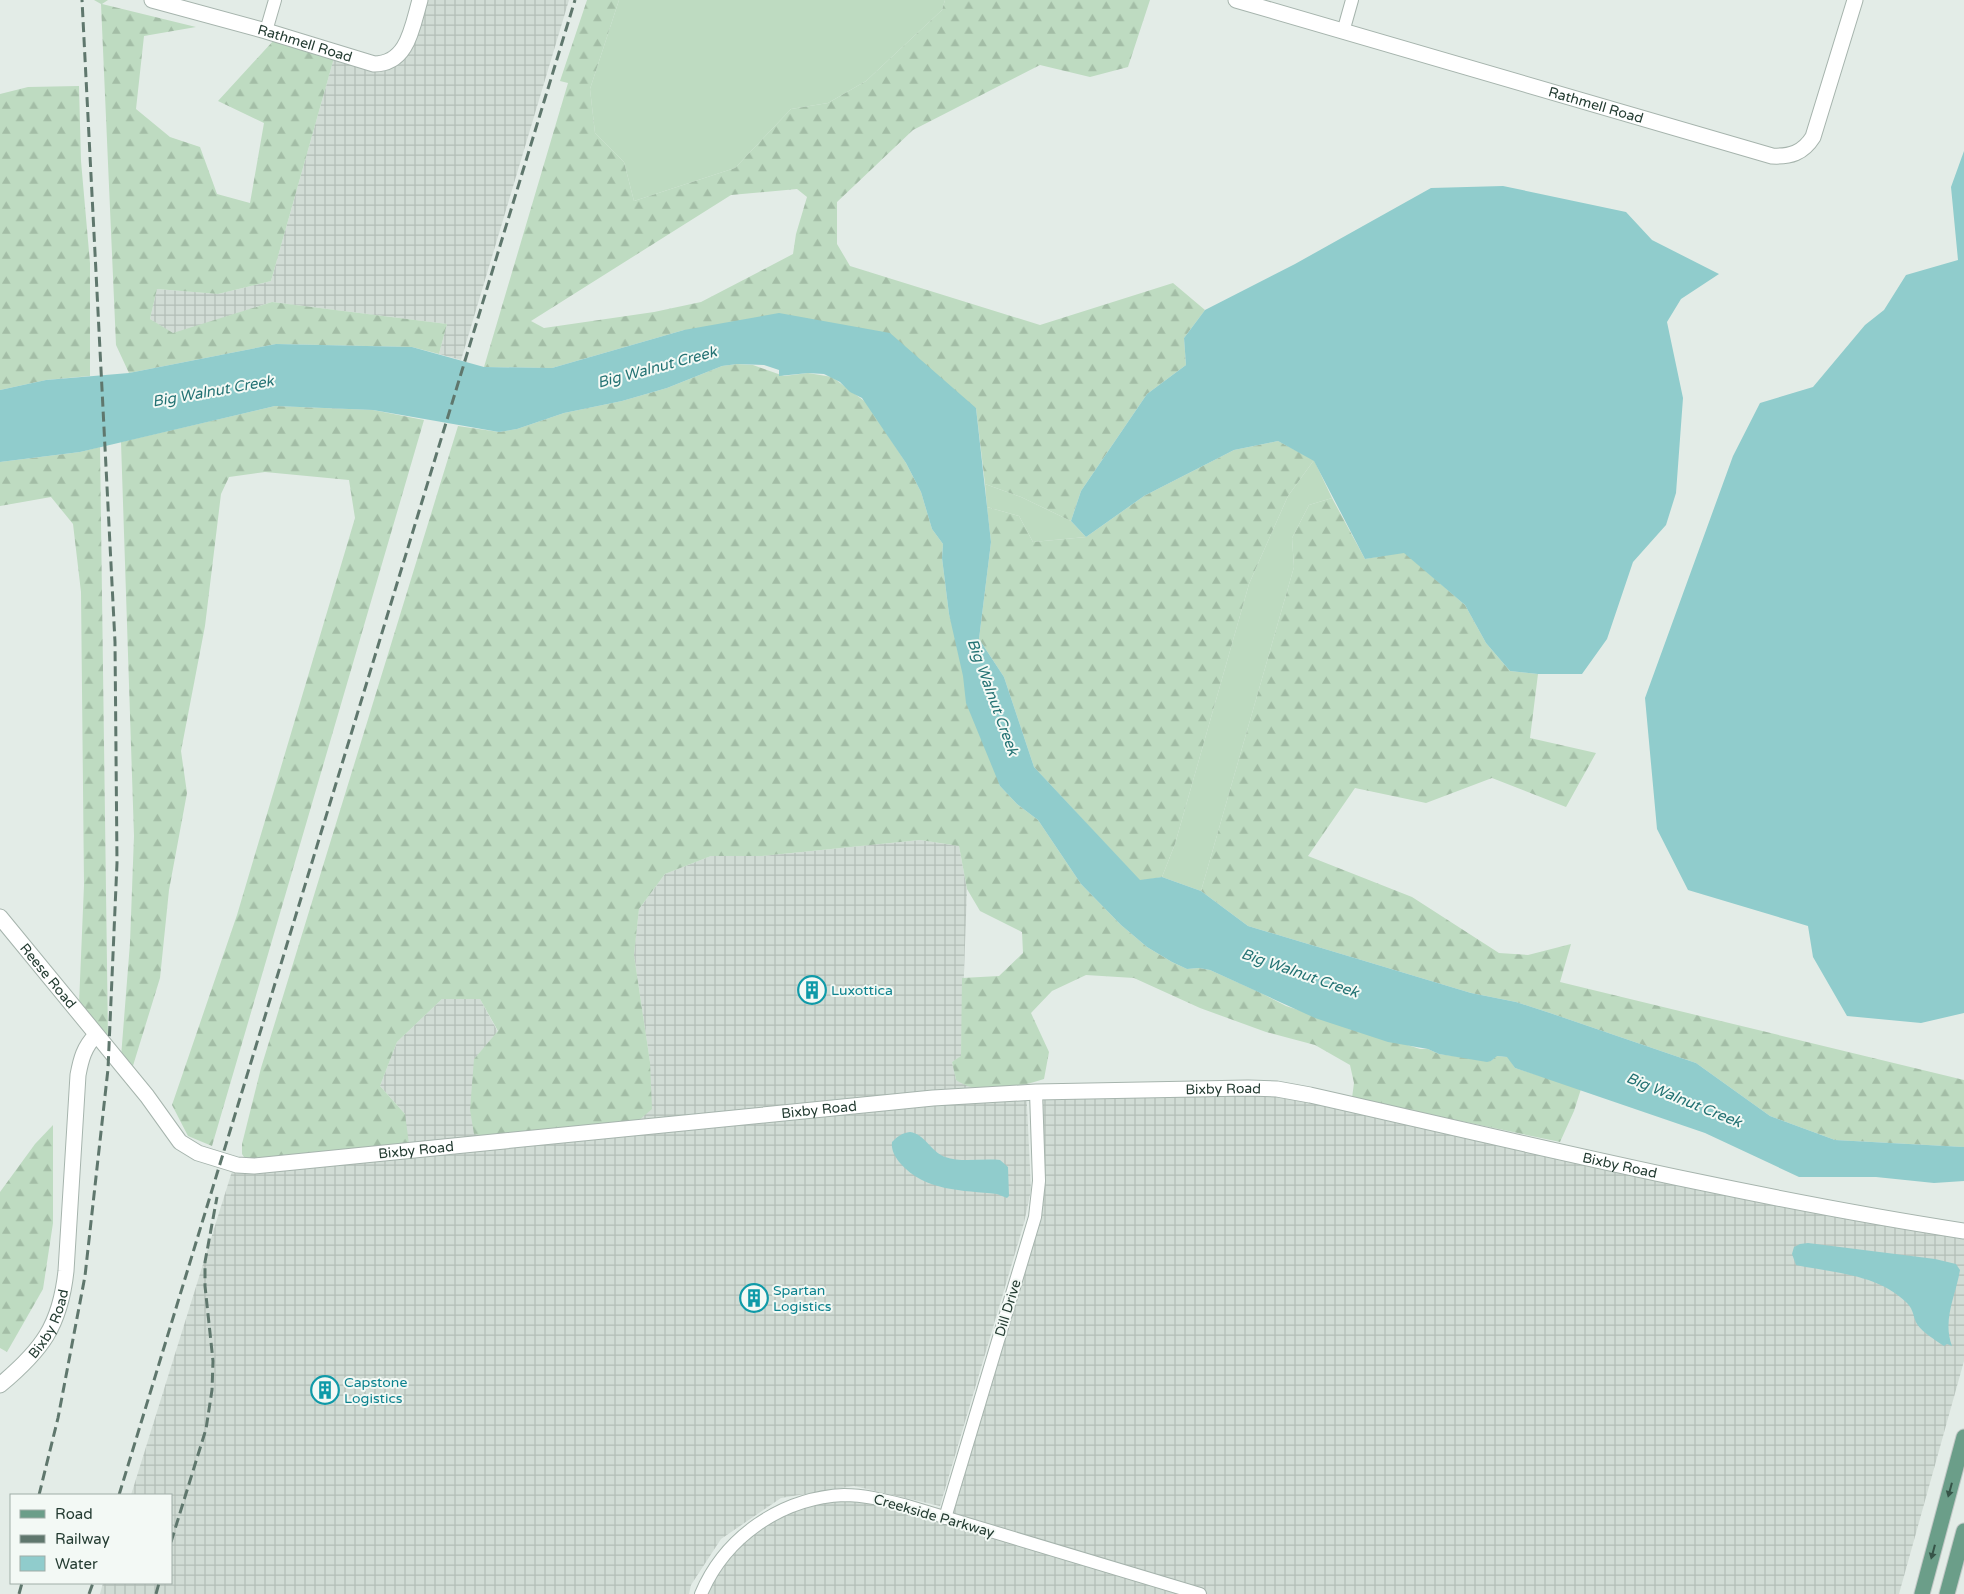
<svg xmlns="http://www.w3.org/2000/svg" width="1964" height="1594" font-family="'Varela Round',sans-serif">
  <defs>
    <pattern id="industrial-grid" width="8" height="8" patternUnits="userSpaceOnUse" patternTransform="scale(1.25)"><rect width="8" height="8" fill="#d1dcd5"/><path d="M0 4h8M4 0v8" fill="none" stroke="#b3beb7"/></pattern>
    <pattern id="forest-firs" width="22" height="20" patternUnits="userSpaceOnUse" patternTransform="scale(1.25)"><rect width="22" height="20" fill="#bedbc1"/><path d="M5 1l3.5 6h-7zM16 11l3.5 6h-7z" fill="#a3bda6"/></pattern>
  </defs>
  <rect width="100%" height="100%" fill="#e3ece7"/>
  <g fill="url(#industrial-grid)">
    <polygon points="425,0 569,0 461,360 439,354 447,324 272,302 173,334 150,319 157,289 218,294 271,281 334,58 384,68"/>
    <polygon points="920,840 959,846 967,889 961,1057 952,1062 956,1080 984,1090 1026,1085 1031,1190 1024,1223 940,1506 854,1486 781,1498 721,1539 691,1585 689,1594 100,1594 103,1583 171,1583 171,1495 131,1495 233,1168 405,1114 380,1086 397,1042 442,999 480,999 498,1032 474,1059 650,1062 634,955 639,909 665,874 711,856 762,856"/>
    <polygon points="1248,1088 1964,1231 1964,1361 1899,1594 701,1594 716,1564 784,1509 843,1495 945,1518 1035,1216 1036,1092"/>
  </g>
  <g fill="#bedbc1">
    <polygon points="619,0 945,0 942,10 866,81 828,103 791,109 735,168 634,201 624,162 595,133 590,89"/>
    <polygon points="1314,460 1332,498 1309,505 1292,538 1294,567 1201,891 1162,877 1175,844 1249,584 1288,496"/>
    <polygon points="985,484 1021,497 1071,521 1086,537 1033,542 1019,516 987,507"/>
  </g>
  <g fill="url(#forest-firs)" fill-rule="evenodd">
    <polygon points="94,0 108,0 102,4 196,27 144,36 136,109 170,137 200,147 217,194 250,203 264,123 218,101 274,40 334,58 271,281 218,294 157,289 150,319 173,333 272,302 447,324 439,354 412,347 276,344 129,373 116,345 101,4"/>
    <path d="M 587,0 L 619,0 L 590,89 L 595,133 L 624,162 L 634,201 L 735,168 L 791,109 L 828,103 L 866,81 L 942,10 L 945,0 L 1150,0 L 1128,67 L 1090,77 L 1040,65 L 913,130 L 837,202 L 837,244 L 850,266 L 1040,325 L 1173,283 L 1205,310 L 1184,338 L 1186,365 L 1147,394 L 1081,491 L 1071,521 L 1021,497 L 985,484 L 976,408 L 684,330 L 552,368 L 484,367 L 568,83 L 560,81 ZM 797,189 L 807,197 L 796,234 L 793,254 L 701,302 L 654,312 L 544,328 L 531,321 L 731,195 Z"/>
    <polygon points="79,86 81,161 90,263 90,376 46,380 0,390 0,94 28,87"/>
    <path d="M 737,364 L 753,365 L 784,376 L 808,373 L 832,377 L 867,403 L 906,463 L 921,492 L 932,529 L 943,544 L 942,558 L 949,614 L 1000,786 L 1017,804 L 1038,820 L 1081,884 L 1121,925 L 1147,947 L 1172,962 L 1187,969 L 1199,968 L 1210,970 L 1261,993 L 1286,1006 L 1420,1049 L 1428,1049 L 1439,1054 L 1491,1061 L 1496,1056 L 1508,1057 L 1515,1068 L 1581,1089 L 1574,1111 L 1560,1142 L 1352,1098 L 1354,1083 L 1350,1065 L 1315,1045 L 1266,1032 L 1200,1008 L 1134,978 L 1086,975 L 1052,991 L 1031,1013 L 1049,1052 L 1044,1079 C 1018,1087 980,1097 956,1080 L 952,1062 L 961,1056 L 962,978 L 999,976 L 1023,953 L 1022,932 L 980,911 L 967,889 L 959,846 L 920,840 L 762,856 L 711,856 L 665,874 L 639,909 L 634,955 L 650,1062 L 652,1109 L 638,1121 L 486,1136 L 474,1134 L 470,1110 L 474,1059 L 498,1031 L 480,999 L 442,999 L 397,1042 L 380,1086 L 405,1114 L 409,1144 L 246,1160 L 242,1154 L 242,1144 L 261,1068 L 458,426 L 499,432 L 517,429 L 564,413 L 622,401 L 667,388 L 722,366 Z"/>
    <polygon points="275,406 373,410 424,420 212,1146 188,1136 172,1105 237,915 355,518 349,480 265,472 229,477 221,494 205,626 181,751 187,793 169,890 160,978 132,1069 121,1057 130,943 134,836 121,442"/>
    <polygon points="1278,441 1314,460 1288,496 1249,584 1175,844 1162,877 1140,881 1034,767 1004,677 979,639 991,542 987,507 1019,516 1033,542 1086,537 1144,496 1234,450"/>
    <polygon points="100,447 108,1038 79,1004 84,885 81,592 73,524 51,497 0,506 0,462 80,452"/>
    <polygon points="1332,498 1365,559 1404,552 1465,605 1486,643 1510,671 1538,674 1530,738 1596,753 1566,807 1492,778 1426,803 1355,788 1308,856 1412,897 1499,953 1528,955 1571,944 1560,982 1964,1080 1964,1147 1835,1140 1770,1116 1696,1063 1550,1013 1516,1002 1471,993 1248,926 1201,891 1294,567 1292,538 1309,505"/>
    <polygon points="53,1125 53,1223 43,1289 7,1352 0,1348 0,1192 35,1144"/>
  </g>
  <g fill="#90cccc">
    <polygon points="1964,151 1964,1013 1921,1023 1847,1016 1813,957 1808,926 1688,890 1657,829 1645,698 1733,456 1760,403 1813,387 1865,325 1884,310 1906,275 1958,260 1951,187"/>
    <polygon points="1503,186 1626,212 1652,240 1719,274 1681,299 1667,322 1683,398 1676,493 1666,525 1633,562 1607,639 1582,674 1538,674 1510,671 1486,643 1465,605 1404,553 1365,559 1314,461 1278,441 1234,450 1144,496 1086,537 1071,521 1081,491 1147,394 1186,365 1184,338 1205,310 1295,264 1431,188"/>
    <polygon points="779,313 890,333 976,408 991,542 979,639 1004,677 1034,767 1140,880 1162,877 1201,891 1248,926 1471,993 1516,1002 1550,1013 1696,1063 1770,1116 1835,1140 1964,1147 1964,1181 1934,1183 1876,1177 1799,1177 1705,1133 1515,1068 1507,1057 1497,1056 1491,1061 1487,1062 1439,1054 1428,1049 1388,1042 1315,1018 1210,970 1199,968 1187,969 1172,962 1147,947 1121,925 1081,884 1038,820 1017,804 1000,786 966,703 963,676 949,614 942,558 943,544 932,529 921,492 906,463 862,398 850,392 840,382 824,374 808,373 779,376 779,370 764,365 737,364 722,366 667,388 622,401 564,413 517,429 499,432 373,410 275,406 80,452 0,462 0,390 46,380 129,373 276,344 412,347 484,367 552,368 684,330"/>
    <path d="M 910,1132 C 925,1134 930,1151 945,1157 C 962,1163 982,1158 1000,1160 L 1008,1167 L 1009,1196 L 1007,1198 L 997,1194 C 963,1190 925,1192 900,1163 C 895,1157 891,1150 892,1142 C 898,1136 902,1133 910,1132 Z"/>
    <path d="M 1808,1243 L 1935,1259 L 1956,1264 L 1960,1270 C 1956,1295 1942,1320 1952,1346 L 1947,1344 L 1944,1346 C 1934,1339 1923,1333 1917,1324 C 1913,1317 1914,1310 1907,1303 C 1878,1274 1834,1273 1796,1265 L 1792,1254 L 1794,1247 L 1800,1244 Z"/>
  </g>
  <g fill="none" stroke-linecap="round" stroke-linejoin="round">
    <defs>
      <g id="minor">
        <polyline points="266,31 275,0"/>
        <polyline points="1343,32 1352,0"/>
        <polyline points="945,1518 1035,1217 1039,1181 1036,1092"/>
        <path d="M 701,1594 C 725,1537 781,1498 844,1495 C 864,1495 884,1500 904,1505 L 1200,1594"/>
      </g>
      <g id="tertiary">
        <path id="s1" d="M 152,0 L 266,31 L 374,64 C 408,64 412,27 420,0"/>
        <path id="s2" d="M 1236,0 L 1772,156 C 1790,157 1803,153 1813,137 L 1855,0"/>
        <path id="s3" d="M 0,917 L 147,1096 L 180,1142 L 198,1153 L 237,1165 L 254,1166 L 933,1098 L 1036,1092 L 1248,1088 L 1277,1089 L 1310,1095 C 1527,1144 1744,1197 1964,1231"/>
        <path id="s4" d="M 0,1385 C 42,1350 60,1326 66,1271 L 78,1075 C 81,1059 84,1047 96,1035"/>
      </g>
      <g id="primary">
        <polyline points="1922,1594 1964,1437"/>
        <polyline points="1947,1594 1964,1531"/>
      </g>
    </defs>
    <use href="#minor" stroke="#a6b4ad" stroke-width="14"/>
    <use href="#tertiary" stroke="#a6b4ad" stroke-width="17"/>
    <use href="#primary" stroke="#c2c8c6" stroke-width="17"/>
    <use href="#minor" stroke="#fff" stroke-width="12"/>
    <use href="#tertiary" stroke="#fff" stroke-width="15"/>
    <use href="#primary" stroke="#6b9e89" stroke-width="15"/>
    <g stroke="#5f776d" stroke-width="3" stroke-dasharray="10 5" stroke-linecap="butt">
      <polyline points="39,1495 58,1418 85,1276 108,1069 117,863 115,642 82,0"/>
      <polyline points="119,1495 575,0"/>
      <polyline points="171,1542 206,1429 212,1390 213,1361 205,1286 205,1262 217,1197"/>
      <polyline points="19,1594 22,1583"/>
      <polyline points="89,1594 93,1583"/>
      <polyline points="156,1594 159,1583"/>
    </g>
  </g>
  <defs><path id="oneway-solid" d="M-6-.8H1V-3.2L6.5 0L1 3.2V.8H-6Z" transform="scale(1.25)"/></defs>
  <g fill="#365448">
    <use href="#oneway-solid" transform="translate(1950 1490) rotate(105)"/>
    <use href="#oneway-solid" transform="translate(1933 1552) rotate(105)"/>
  </g>
  <defs>
    <symbol id="building-ring" viewBox="-11 -11 22 22"><circle r="9.5" fill="#f3f9f5" stroke="#0f9aa8" stroke-width="1.5"/><path d="M-4-6H4V6H1V3H-1V6H-4ZM-2.5-4.3h1.7v1.8h-1.7ZM.8-4.3h1.7v1.8H.8ZM-2.5-1h1.7V.8h-1.7ZM.8-1h1.7V.8H.8Z" fill="#0f9aa8"/></symbol>
  </defs>
  <g fill-rule="evenodd">
    <use href="#building-ring" x="796" y="974" width="32" height="32"/>
    <use href="#building-ring" x="738" y="1282" width="32" height="32"/>
    <use href="#building-ring" x="309" y="1374" width="32" height="32"/>
  </g>
  <g text-anchor="middle" dominant-baseline="central" stroke-width="4" stroke-linejoin="round" paint-order="stroke">
    <g font-size="14" fill="#243c32" stroke="#f3f9f5">
      <text stroke="none"><textPath href="#s1" startOffset="159">Rathmell Road</textPath></text>
      <text stroke="none"><textPath href="#s2" startOffset="375">Rathmell Road</textPath></text>
      <text stroke="none"><textPath href="#s3" startOffset="76">Reese Road</textPath></text>
      <text stroke="none"><textPath href="#s3" startOffset="1340">Bixby Road</textPath></text>
      <text stroke="none"><textPath href="#s3" startOffset="935">Bixby Road</textPath></text>
      <text stroke="none"><textPath href="#s3" startOffset="530">Bixby Road</textPath></text>
      <text stroke="none"><textPath href="#s3" startOffset="1745">Bixby Road</textPath></text>
      <text transform="translate(1008 1308) rotate(-73)">Dill Drive</text>
      <text stroke="none"><textPath href="#s4" startOffset="80">Bixby Road</textPath></text>
      <text transform="translate(934 1516) rotate(16)">Creekside Parkway</text>
    </g>
    <g font-size="14" fill="#0d838f" stroke="#f3f9f5" text-anchor="start">
      <text x="831" y="990">Luxottica</text>
      <text x="773" y="1290">Spartan<tspan x="773" dy="16">Logistics</tspan></text>
      <text x="344" y="1382">Capstone<tspan x="344" dy="16">Logistics</tspan></text>
    </g>
    <g font-size="15" font-style="italic" fill="#237273" stroke="#f3f9f5">
      <text transform="translate(657 367) rotate(-15)">Big Walnut Creek</text>
      <text transform="translate(213 391) rotate(-10)">Big Walnut Creek</text>
      <text transform="translate(993 697) rotate(70)">Big Walnut Creek</text>
      <text transform="translate(1300 973) rotate(19)">Big Walnut Creek</text>
      <text transform="translate(1684 1100) rotate(22)">Big Walnut Creek</text>
    </g>
  </g>
  <rect x="10" y="1494" width="162" height="90" fill="#f3f9f5" stroke="#a0ada7"/>
  <rect x="20" y="1510" width="25" height="8" fill="#6b9e89" stroke="#a0ada7"/>
  <text x="55" y="1519" font-size="15" fill="#243c32">Road</text>
  <rect x="20" y="1535" width="25" height="8" fill="#5f776d" stroke="#a0ada7"/>
  <text x="55" y="1544" font-size="15" fill="#243c32">Railway</text>
  <rect x="20" y="1556" width="25" height="15" fill="#90cccc" stroke="#a0ada7"/>
  <text x="55" y="1569" font-size="15" fill="#243c32">Water</text>
</svg>
